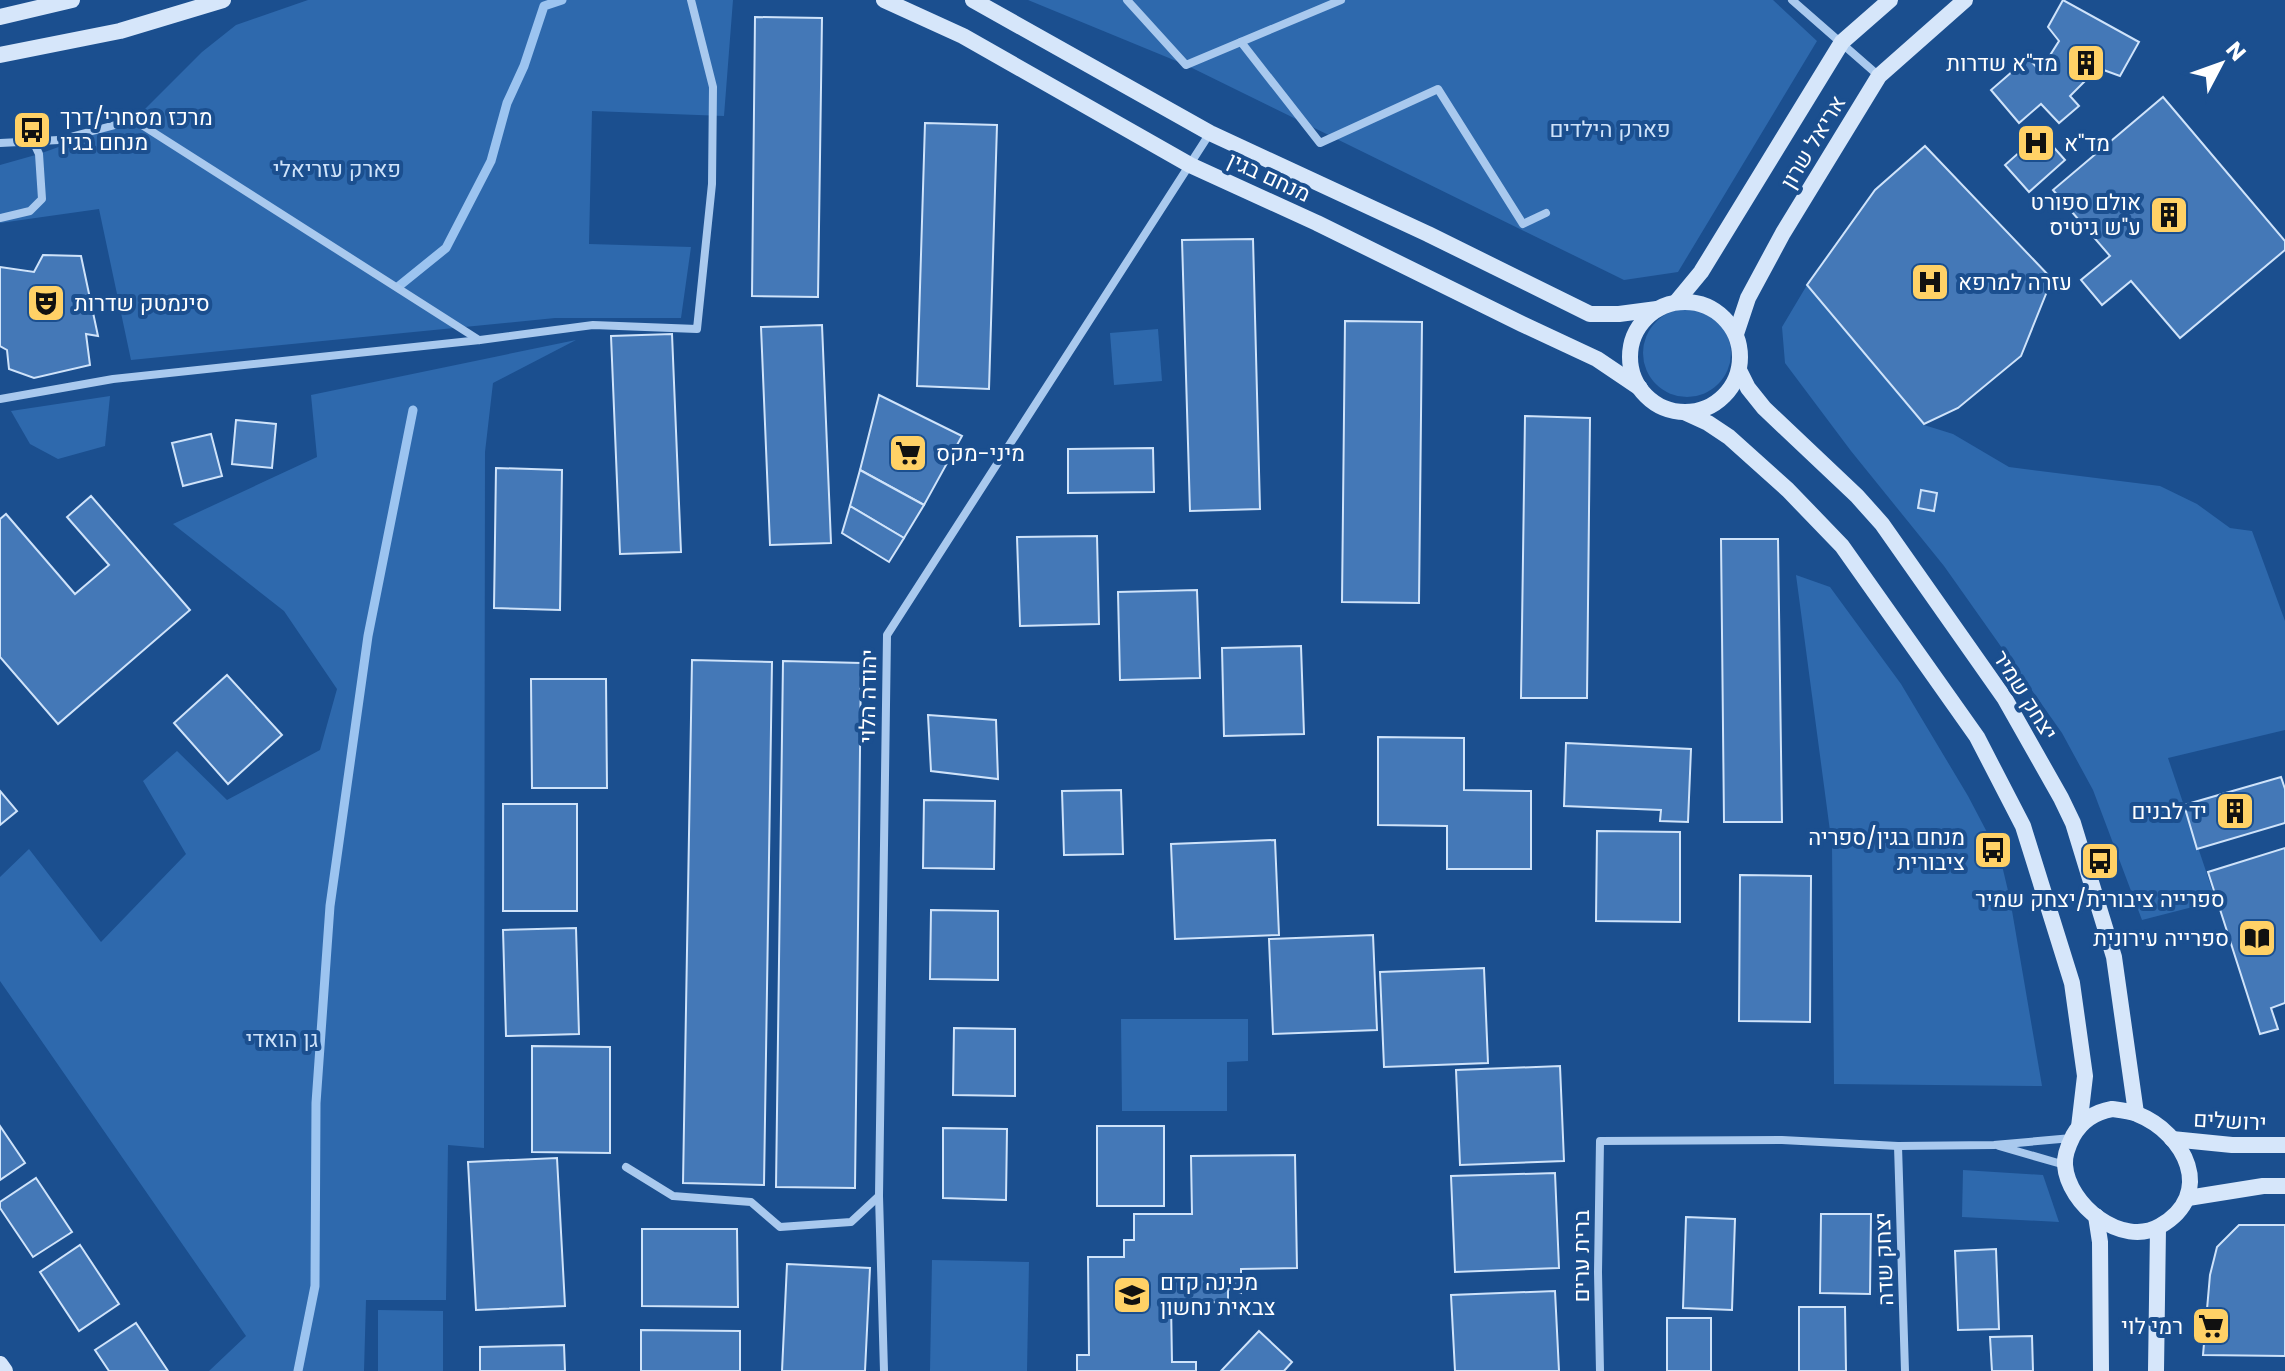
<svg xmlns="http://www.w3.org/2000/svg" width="2285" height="1371" font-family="Poppins,Heebo,sans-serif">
  <rect width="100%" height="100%" fill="#1b4f8f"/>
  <g fill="#2e69ad">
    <polygon points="308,0 733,0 724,116 592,111 589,244 691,247 681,318 555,318 131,360 99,209 0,223 0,165 39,154 134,120 202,52 236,25"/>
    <polygon points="1028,0 1773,0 1817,41 1678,272 1624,280 1186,65"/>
    <polygon points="1807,285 1924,425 1953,434 2009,467 2160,486 2197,504 2230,528 2252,531 2285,621 2285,730 2168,758 2216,901 2142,920 2093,790 2062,733 1944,566 1851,451 1785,363 1782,327"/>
    <circle cx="1687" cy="353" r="44"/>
    <polygon points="1158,329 1162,381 1114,385 1110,333"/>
    <polygon points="576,340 493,383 485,452 484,1148 448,1145 446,1300 366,1300 364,1371 209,1371 246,1336 0,981 0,877 29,849 101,942 186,854 143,781 177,751 227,800 320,750 337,689 284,611 173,524 317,457 311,395"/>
    <polygon points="110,396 105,446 58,459 30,444 11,411"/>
    <polygon points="1796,575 1830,587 1901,684 1968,796 2000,857 2010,899 2042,1086 1834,1084 1832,846"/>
    <polygon points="1121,1019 1248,1019 1248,1061 1227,1062 1227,1111 1122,1111"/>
    <polygon points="1963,1170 2043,1175 2059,1222 1962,1217"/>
    <polygon points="932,1260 1029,1262 1027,1371 930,1371"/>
    <polygon points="378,1310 443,1311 443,1371 378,1371"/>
  </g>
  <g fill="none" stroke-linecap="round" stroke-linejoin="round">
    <g stroke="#9cc4f0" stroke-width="9">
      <polyline points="399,286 446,248 491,161 507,103 524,66 544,6 562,0"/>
      <polyline points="298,1371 315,1286 316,1103 330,906 368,636 413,410"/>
    </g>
  </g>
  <g fill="#4478b7" stroke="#cfe3fa" stroke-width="2">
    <polygon points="2063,0 2139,42 2120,76 2098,68 2070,96 2079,106 2059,123 2041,104 2019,123 1991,90 2028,58 2040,71 2059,41 2048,27"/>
    <polygon points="755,17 822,18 818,297 752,296"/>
    <polygon points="2163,97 2285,241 2285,250 2180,338 2131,281 2102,305 2081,280 2110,256 2053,190"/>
    <polygon points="925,123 997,125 989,389 917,386"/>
    <polygon points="2041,133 2065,160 2029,192 2005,165"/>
    <polygon points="1925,146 2052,279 2021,356 1958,408 1924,424 1807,285 1875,190"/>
    <polygon points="1253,239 1260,509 1190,511 1182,240"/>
    <polygon points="43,255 81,256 98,336 86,334 90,365 34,378 9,369 7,350 0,346 0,267 34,272"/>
    <polygon points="1345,321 1422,322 1419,603 1342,602"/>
    <polygon points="822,325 831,543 770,545 761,327"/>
    <polygon points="672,334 681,552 620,554 611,336"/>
    <polygon points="879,395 962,436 924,505 860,470"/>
    <polygon points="1525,416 1590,418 1587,698 1521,698"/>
    <polygon points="236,420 276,424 272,468 232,464"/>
    <polygon points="211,434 222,476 183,486 172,443"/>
    <polygon points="1153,448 1154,492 1068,493 1068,449"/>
    <polygon points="496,468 562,470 560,610 494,608"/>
    <polygon points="860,470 924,505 904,538 850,506"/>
    <polygon points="1921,490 1937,493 1934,511 1918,508"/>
    <polygon points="91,496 190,610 58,724 0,657 0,519 6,514 75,594 109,565 67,517"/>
    <polygon points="850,506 904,538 889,562 842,533"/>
    <polygon points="1097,536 1099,624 1020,626 1017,537"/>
    <polygon points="1721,539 1778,539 1782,822 1724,822"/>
    <polygon points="1197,590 1200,678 1120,680 1118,592"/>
    <polygon points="1301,646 1304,734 1224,736 1222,648"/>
    <polygon points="692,660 772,662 764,1185 683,1183"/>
    <polygon points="783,661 861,663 855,1188 776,1187"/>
    <polygon points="227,675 282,735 228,784 174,723"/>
    <polygon points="531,679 606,679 607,788 532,788"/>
    <polygon points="928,715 996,720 998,779 931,771"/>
    <polygon points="1378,737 1464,738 1464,790 1531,791 1531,869 1447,869 1447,826 1378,825"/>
    <polygon points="1566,743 1691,749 1688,822 1660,821 1661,810 1564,806"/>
    <polygon points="2281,777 2285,789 2285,823 2197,849 2184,805"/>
    <polygon points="1121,790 1123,854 1064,855 1062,791"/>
    <polygon points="0,791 17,811 0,825"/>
    <polygon points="924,800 995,801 994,869 923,868"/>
    <rect x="503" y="804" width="74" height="107"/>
    <polygon points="1597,831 1680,832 1680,922 1596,921"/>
    <polygon points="1275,840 1279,935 1175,939 1171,844"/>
    <polygon points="2285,848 2285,1003 2271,1008 2278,1029 2260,1034 2208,872"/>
    <polygon points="1740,875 1811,876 1810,1022 1739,1021"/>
    <polygon points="931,910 998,911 998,980 930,979"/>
    <polygon points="576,928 579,1034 506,1036 503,930"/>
    <polygon points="1373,935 1377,1030 1273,1034 1269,939"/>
    <polygon points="1484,968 1488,1063 1384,1067 1380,972"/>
    <polygon points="954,1028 1015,1029 1015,1096 953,1095"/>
    <polygon points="532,1046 610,1047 610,1153 532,1152"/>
    <polygon points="1560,1066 1564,1161 1460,1165 1456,1070"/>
    <polygon points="0,1126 25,1163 0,1180"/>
    <rect x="1097" y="1126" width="67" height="80"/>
    <polygon points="943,1128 1007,1129 1006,1200 943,1198"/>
    <polygon points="1295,1155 1297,1268 1241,1269 1241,1293 1228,1289 1228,1302 1171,1303 1172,1362 1196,1362 1196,1371 1077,1371 1077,1355 1089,1355 1088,1257 1124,1257 1124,1240 1134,1240 1134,1214 1192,1214 1191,1156"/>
    <polygon points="557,1158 565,1306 476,1310 468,1162"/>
    <polygon points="1555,1173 1559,1268 1455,1272 1451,1176"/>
    <polygon points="36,1178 72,1232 33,1257 0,1208 0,1202"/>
    <polygon points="1821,1214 1871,1214 1870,1294 1820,1293"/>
    <polygon points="1686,1217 1735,1219 1732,1310 1683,1308"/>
    <polygon points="2239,1225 2285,1225 2285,1356 2203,1355 2210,1275 2217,1247"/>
    <polygon points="642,1229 737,1229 738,1307 642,1306"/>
    <polygon points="80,1245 119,1304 79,1331 40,1272"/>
    <polygon points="1996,1249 1999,1329 1958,1330 1955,1251"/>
    <polygon points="787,1264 870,1268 865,1371 782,1371"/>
    <polygon points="1555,1291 1559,1371 1455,1371 1451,1295"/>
    <polygon points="1799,1307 1845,1307 1846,1371 1799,1371"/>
    <rect x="1667" y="1318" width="44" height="53"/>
    <polygon points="136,1323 168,1371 109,1371 95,1350"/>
    <polygon points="641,1330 740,1331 740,1371 641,1371"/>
    <polygon points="1259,1331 1292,1362 1284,1371 1221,1371"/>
    <polygon points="2032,1336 2033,1371 1992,1371 1990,1337"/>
    <polygon points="564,1345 565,1371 480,1371 480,1347"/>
  </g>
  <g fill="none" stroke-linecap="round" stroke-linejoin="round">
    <g stroke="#a9c9ee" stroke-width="8">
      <polyline points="1127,0 1186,65 1341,0"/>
      <polyline points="1792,0 1879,76"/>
      <polyline points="1241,42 1320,143 1438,89 1523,224 1546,213"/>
      <polyline points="0,143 59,140 134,120 479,340"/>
      <polyline points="0,218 30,211 42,199 39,154 33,141"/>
      <polyline points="0,399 113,379 480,340 593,325 697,329 712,184 713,87 691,0"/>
      <polyline points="1898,1146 1905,1371"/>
      <polyline points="1999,1146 2065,1165"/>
      <polyline points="626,1167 673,1196 751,1202 780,1227 851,1222 879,1196 887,635 1210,133"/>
      <polyline points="879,1196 884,1371"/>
      <polyline points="1600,1371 1598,1272 1600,1141 1782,1140 1898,1146 1994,1145 2072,1138"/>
    </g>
    <g stroke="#d6e6fa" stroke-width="16">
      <polyline points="884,0 963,36 1190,165 1317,223 1522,324 1597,359 1640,388"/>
      <polyline points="973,0 1210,133 1428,234 1590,314 1619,314 1657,309"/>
      <polyline points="0,17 72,0"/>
      <polyline points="0,55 120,31 223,0"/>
      <polyline points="1677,301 1701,272 1842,42 1890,0"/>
      <circle cx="1685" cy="357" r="55"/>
      <polyline points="1736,334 1748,298 1783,233 1879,76 1965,0"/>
      <polyline points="1739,370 1748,388 1764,408 1857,496 1882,524 2005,699 2061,798 2073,823 2114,957 2136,1113"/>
      <polyline points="1684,412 1708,423 1729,437 1788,490 1842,546 1977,737 2023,826 2072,983 2085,1076 2079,1127"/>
      <path d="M 2112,1109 C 2120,1110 2130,1111 2137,1114 C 2185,1133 2216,1194 2160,1226 C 2122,1248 2068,1205 2065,1165 C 2064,1155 2069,1144 2073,1136 C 2082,1120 2095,1112 2112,1109 Z"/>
      <polyline points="2172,1139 2232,1145 2285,1145"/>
      <polyline points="2188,1198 2263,1186 2285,1186"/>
      <polyline points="2096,1216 2100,1242 2101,1371"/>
      <polyline points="0,1364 5,1371"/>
      <polyline points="2156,1371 2158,1228"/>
    </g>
  </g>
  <defs>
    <symbol id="building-square" viewBox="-11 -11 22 22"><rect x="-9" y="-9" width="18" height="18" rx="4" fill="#ffd166" stroke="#1b4f8f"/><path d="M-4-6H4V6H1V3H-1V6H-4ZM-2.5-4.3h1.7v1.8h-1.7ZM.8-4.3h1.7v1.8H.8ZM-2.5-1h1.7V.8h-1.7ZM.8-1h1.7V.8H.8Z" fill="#111"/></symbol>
    <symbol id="bus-square" viewBox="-11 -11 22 22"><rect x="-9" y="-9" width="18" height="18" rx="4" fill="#ffd166" stroke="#1b4f8f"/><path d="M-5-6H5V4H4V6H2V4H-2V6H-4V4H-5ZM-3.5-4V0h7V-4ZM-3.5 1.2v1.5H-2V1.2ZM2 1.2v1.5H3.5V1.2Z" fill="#111"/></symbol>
    <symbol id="hospital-square" viewBox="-11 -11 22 22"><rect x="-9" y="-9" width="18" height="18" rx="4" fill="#ffd166" stroke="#1b4f8f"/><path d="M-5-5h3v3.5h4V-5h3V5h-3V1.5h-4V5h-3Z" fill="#111"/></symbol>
    <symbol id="theatre-square" viewBox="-11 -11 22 22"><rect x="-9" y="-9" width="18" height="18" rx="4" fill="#ffd166" stroke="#1b4f8f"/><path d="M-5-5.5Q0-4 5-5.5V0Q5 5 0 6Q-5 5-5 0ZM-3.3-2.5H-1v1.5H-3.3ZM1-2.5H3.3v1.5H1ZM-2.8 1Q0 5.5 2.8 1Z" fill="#111"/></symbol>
    <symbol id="supermarket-square" viewBox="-11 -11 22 22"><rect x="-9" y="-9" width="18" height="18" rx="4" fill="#ffd166" stroke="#1b4f8f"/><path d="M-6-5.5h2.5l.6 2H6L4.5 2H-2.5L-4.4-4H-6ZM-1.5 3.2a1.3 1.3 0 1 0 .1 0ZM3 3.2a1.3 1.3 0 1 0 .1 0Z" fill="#111"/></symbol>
    <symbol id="library-square" viewBox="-11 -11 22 22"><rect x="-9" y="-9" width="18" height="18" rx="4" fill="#ffd166" stroke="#1b4f8f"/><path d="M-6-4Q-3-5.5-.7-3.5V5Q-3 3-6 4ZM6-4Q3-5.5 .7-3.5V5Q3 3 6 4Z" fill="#111"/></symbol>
    <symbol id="university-square" viewBox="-11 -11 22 22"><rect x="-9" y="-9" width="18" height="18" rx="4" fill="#ffd166" stroke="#1b4f8f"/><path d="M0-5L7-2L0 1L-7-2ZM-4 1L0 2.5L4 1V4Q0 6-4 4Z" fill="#111"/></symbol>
  </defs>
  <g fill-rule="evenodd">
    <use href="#building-square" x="2064" y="41" width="44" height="44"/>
    <use href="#bus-square" x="10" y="108" width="44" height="44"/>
    <use href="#hospital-square" x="2014" y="121" width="44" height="44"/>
    <use href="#building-square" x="2147" y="193" width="44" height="44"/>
    <use href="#hospital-square" x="1908" y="260" width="44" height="44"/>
    <use href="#theatre-square" x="24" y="281" width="44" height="44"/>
    <use href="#supermarket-square" x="886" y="431" width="44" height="44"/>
    <use href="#building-square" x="2213" y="789" width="44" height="44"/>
    <use href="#bus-square" x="1971" y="828" width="44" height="44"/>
    <use href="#bus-square" x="2078" y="839" width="44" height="44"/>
    <use href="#library-square" x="2235" y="916" width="44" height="44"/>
    <use href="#university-square" x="1110" y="1273" width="44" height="44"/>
    <use href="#supermarket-square" x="2189" y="1304" width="44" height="44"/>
  </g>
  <g text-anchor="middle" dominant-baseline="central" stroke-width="8" stroke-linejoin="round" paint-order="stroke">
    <g font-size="22" fill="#fff" stroke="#1b4f8f" text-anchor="end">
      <text x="2058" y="63">מד"א שדרות</text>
      <text x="60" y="117" text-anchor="start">מרכז מסחרי/דרך<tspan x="60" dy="25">מנחם בגין</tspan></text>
      <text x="2064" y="143" text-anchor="start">מד"א</text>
      <text x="2141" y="202">אולם ספורט<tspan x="2141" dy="25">ע"ש גיטיס</tspan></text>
      <text x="1958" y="282" text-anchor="start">עזרה למרפא</text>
      <text x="74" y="303" text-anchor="start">סינמטק שדרות</text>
      <text x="936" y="453" text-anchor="start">מיני-מקס</text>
      <text x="2207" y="811">יד לבנים</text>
      <text x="1965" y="837">מנחם בגין/ספריה<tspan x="1965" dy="25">ציבורית</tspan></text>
      <text x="2100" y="899" text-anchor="middle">ספרייה ציבורית/יצחק שמיר</text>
      <text x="2229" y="938">ספרייה עירונית</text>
      <text x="1160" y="1282" text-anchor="start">מכינה קדם<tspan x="1160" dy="25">צבאית נחשון</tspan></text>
      <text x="2183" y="1326">רמי לוי</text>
    </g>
    <g font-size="22" fill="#cfe3fa" stroke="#1b4f8f">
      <text x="1610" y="129">פארק הילדים</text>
      <text x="337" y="169">פארק עזריאלי</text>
      <text x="282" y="1039">גן הואדי</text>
    </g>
    <g font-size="22" fill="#fff" stroke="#1b4f8f">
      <text transform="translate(1813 142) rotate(-59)">אריאל שרון</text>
      <text transform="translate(1269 177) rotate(25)">מנחם בגין</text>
      <text transform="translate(2025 695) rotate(58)">יצחק שמיר</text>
      <text transform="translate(868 696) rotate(-89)">יהודה הלוי</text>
      <text transform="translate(2230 1121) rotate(3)">ירושלים</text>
      <text transform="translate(1581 1256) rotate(-90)">ברית ערים</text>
      <text transform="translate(1884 1259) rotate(-92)">יצחק שדה</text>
    </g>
  </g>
  <g transform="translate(2221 64) rotate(49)" stroke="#1b4f8f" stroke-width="6" paint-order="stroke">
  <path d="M0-6L14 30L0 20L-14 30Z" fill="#ffffff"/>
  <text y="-12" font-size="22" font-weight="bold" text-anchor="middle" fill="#ffffff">N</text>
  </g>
</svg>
